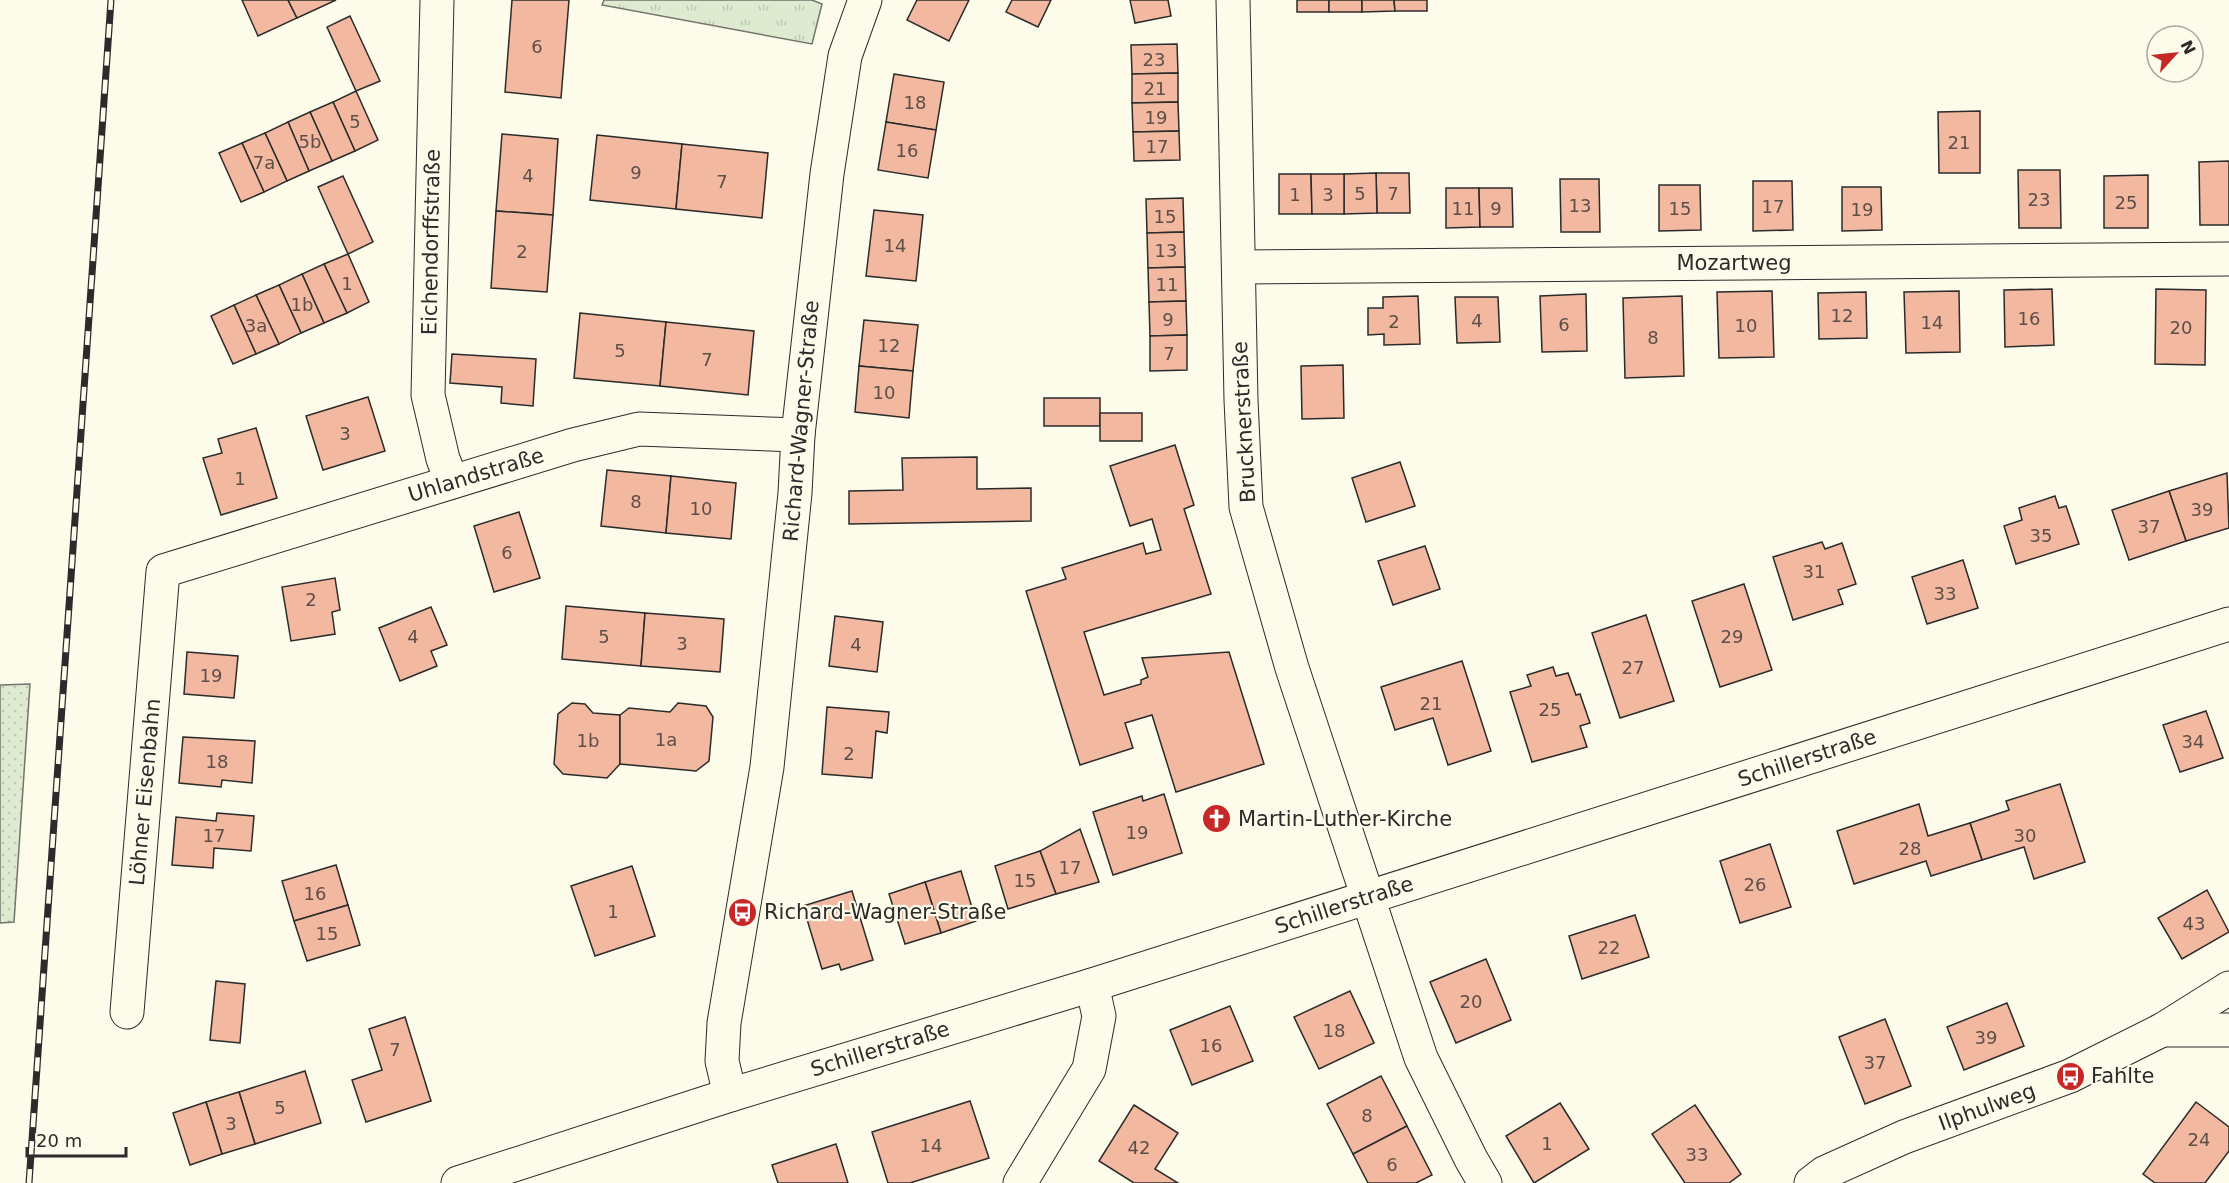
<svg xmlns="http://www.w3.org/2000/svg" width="2229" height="1183" font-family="'DejaVu Sans',sans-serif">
  <defs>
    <pattern id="grass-tufts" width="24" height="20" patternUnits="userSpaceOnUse" patternTransform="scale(1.5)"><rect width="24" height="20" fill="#deebd1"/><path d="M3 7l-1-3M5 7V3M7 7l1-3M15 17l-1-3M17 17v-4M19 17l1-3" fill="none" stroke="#bfcab4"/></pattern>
    <pattern id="garden-dots" width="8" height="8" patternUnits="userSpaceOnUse" patternTransform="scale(1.5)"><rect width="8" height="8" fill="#deebd1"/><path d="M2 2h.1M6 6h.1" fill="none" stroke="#bfcab4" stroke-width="1.8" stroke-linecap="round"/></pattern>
  </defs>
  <rect width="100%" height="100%" fill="#fdfbea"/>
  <polygon fill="url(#grass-tufts)" stroke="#74746e" stroke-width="1.5" points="604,0 812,0 822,4 812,44 602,5"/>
  <polygon fill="url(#garden-dots)" stroke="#74746e" stroke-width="1.5" points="30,684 14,922 0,923 0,685"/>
  <g fill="#f2b8a0" stroke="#2b2b2b" stroke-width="1.5">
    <polygon points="242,0 288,0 297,18 258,36"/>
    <polygon points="288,0 336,0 297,18"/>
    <polygon points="512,0 569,0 561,98 505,92"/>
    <polygon points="917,0 969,0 949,41 907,20"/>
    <polygon points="1012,0 1051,0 1038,27 1006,12"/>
    <polygon points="1130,0 1168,0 1171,16 1135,23"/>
    <rect x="1297" y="0" width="32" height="12"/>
    <rect x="1329" y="0" width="33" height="12"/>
    <polygon points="1362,0 1394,0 1395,11 1362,12"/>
    <polygon points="1394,0 1427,0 1427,11 1395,11"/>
    <polygon points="350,16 380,81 356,91 327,27"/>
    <polygon points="1177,44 1178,73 1132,74 1131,45"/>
    <polygon points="1178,73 1178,102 1132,103 1132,74"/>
    <polygon points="894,74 944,82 936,130 886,122"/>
    <polygon points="356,91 378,140 355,151 333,102"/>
    <polygon points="333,102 355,151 332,161 310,112"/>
    <polygon points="1178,102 1179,131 1133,132 1132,103"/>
    <polygon points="1980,111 1980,173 1939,173 1938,112"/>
    <polygon points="310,112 332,161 309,171 288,122"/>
    <polygon points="288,122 309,171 287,181 265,133"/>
    <polygon points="886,122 936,130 928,178 878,170"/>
    <polygon points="1179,131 1180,160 1134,161 1133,132"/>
    <polygon points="265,133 287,181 264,192 242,143"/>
    <polygon points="502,134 558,139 553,215 496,211"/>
    <polygon points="597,135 682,144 676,209 590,200"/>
    <polygon points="242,143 264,192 241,202 219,153"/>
    <polygon points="682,144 768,153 762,218 676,209"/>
    <polygon points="2229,161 2229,225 2200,225 2199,162"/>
    <polygon points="2018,170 2060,170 2061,228 2019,228"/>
    <polygon points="1376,173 1409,173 1410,213 1377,213"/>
    <polygon points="1376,173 1377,213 1344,214 1344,174"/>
    <polygon points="1279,174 1311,174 1312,214 1279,214"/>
    <polygon points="1311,174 1344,174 1344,214 1312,214"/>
    <polygon points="2148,175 2148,228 2104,228 2104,176"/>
    <polygon points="343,176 373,242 348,254 318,187"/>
    <polygon points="1560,179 1599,179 1600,232 1561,232"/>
    <polygon points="1753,181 1792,181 1793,230 1753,231"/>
    <polygon points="1659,185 1700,185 1701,230 1659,231"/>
    <polygon points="1842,187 1881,187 1882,230 1842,231"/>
    <polygon points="1446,188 1479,188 1480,227 1446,228"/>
    <polygon points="1479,188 1512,188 1513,227 1480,227"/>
    <polygon points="1183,198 1184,232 1147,233 1146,199"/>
    <polygon points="874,210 923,215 916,281 866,276"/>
    <polygon points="496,211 553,215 547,292 491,288"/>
    <polygon points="1184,232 1185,267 1148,268 1147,233"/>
    <polygon points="348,254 369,302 347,313 324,264"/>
    <polygon points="324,264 347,313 324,323 302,274"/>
    <polygon points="1185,267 1186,301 1149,302 1148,268"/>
    <polygon points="302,274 324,323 301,333 279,285"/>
    <polygon points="279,285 301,333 279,344 256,295"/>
    <polygon points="2052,289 2054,345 2005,347 2004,290"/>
    <polygon points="2156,289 2206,290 2205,365 2155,364"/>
    <polygon points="1772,291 1774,357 1719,358 1717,292"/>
    <polygon points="1959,291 1960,352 1906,353 1904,292"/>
    <polygon points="1866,292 1867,338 1819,339 1818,293"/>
    <polygon points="1586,294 1587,351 1542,352 1540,296"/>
    <polygon points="256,295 279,344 256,354 234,305"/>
    <polygon points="1418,296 1420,344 1384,345 1384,334 1368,335 1368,308 1383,308 1383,297"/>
    <polygon points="1682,296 1684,376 1625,378 1623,298"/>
    <polygon points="1455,297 1498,297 1500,342 1457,343"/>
    <polygon points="1186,301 1187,335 1150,336 1149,302"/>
    <polygon points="234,305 256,354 233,364 211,316"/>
    <polygon points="580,313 666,322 660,386 574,378"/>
    <polygon points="864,320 918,325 913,371 859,366"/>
    <polygon points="666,322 754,331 748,395 660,386"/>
    <polygon points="1187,335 1187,370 1150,371 1150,336"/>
    <polygon points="452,354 536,359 533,406 501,403 502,387 450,383"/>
    <polygon points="1343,365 1344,418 1302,419 1301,366"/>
    <polygon points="859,366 913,371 909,418 855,412"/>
    <polygon points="368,397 385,451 323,470 306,416"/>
    <rect x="1044" y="398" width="56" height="28"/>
    <rect x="1100" y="413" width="42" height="28"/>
    <polygon points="256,428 277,498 221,515 203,458 222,453 218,439"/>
    <polygon points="1175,445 1194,505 1184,509 1211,594 1084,632 1104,695 1141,684 1141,680 1148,677 1142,658 1229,652 1264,764 1176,792 1152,715 1125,723 1133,748 1080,765 1026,591 1066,579 1062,568 1143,543 1146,554 1161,550 1152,519 1130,526 1110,466"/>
    <polygon points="977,457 977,489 1031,488 1031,521 849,524 849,491 903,490 902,458"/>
    <polygon points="1400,462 1415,506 1366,522 1352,478"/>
    <polygon points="607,470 671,476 666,533 601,526"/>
    <polygon points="2227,473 2229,528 2186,541 2169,491"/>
    <polygon points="671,476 736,483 731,539 666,533"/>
    <polygon points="2169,491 2186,541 2129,560 2112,510"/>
    <polygon points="2055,496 2059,508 2066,506 2079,544 2016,564 2004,526 2022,520 2019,508"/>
    <polygon points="519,512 540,578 494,592 474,526"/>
    <polygon points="1822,542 1825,549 1842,543 1856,584 1838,590 1843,604 1793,620 1773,557"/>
    <polygon points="1425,546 1440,589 1393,605 1378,561"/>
    <polygon points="1963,560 1978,608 1927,624 1912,577"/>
    <polygon points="335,578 340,610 332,612 335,634 291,641 282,587"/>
    <polygon points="1744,584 1772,670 1720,687 1692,601"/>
    <polygon points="566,606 645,613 641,666 562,659"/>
    <polygon points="431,607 447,645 431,651 437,666 400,681 379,628"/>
    <polygon points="645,613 724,619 720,672 641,666"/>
    <polygon points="1646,615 1674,701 1620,718 1592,633"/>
    <polygon points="835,616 883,622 877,672 829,666"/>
    <polygon points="187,652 238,656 234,698 184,694"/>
    <polygon points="1462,661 1491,751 1448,765 1433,718 1395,730 1381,687"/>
    <polygon points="1553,667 1556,676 1568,673 1576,695 1580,694 1590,723 1580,726 1587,747 1532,762 1510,692 1531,686 1527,675"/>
    <polygon points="572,703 585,704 593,713 620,715 620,764 607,778 563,774 554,764 558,714"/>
    <polygon points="678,703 706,706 713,717 709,761 696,771 620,764 620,715 629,708 670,712"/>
    <polygon points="827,707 889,712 887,733 876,731 872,778 822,774"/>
    <polygon points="2206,711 2223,758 2180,772 2163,725"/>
    <polygon points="183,737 255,741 252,783 222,780 221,787 179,783"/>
    <polygon points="2060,784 2085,862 2034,879 2024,847 1982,860 1970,823 2009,810 2006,801"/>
    <polygon points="1164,794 1182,853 1113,875 1093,812 1142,796 1143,801"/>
    <polygon points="1919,804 1928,836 1970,823 1982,860 1931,876 1926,861 1854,884 1837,831"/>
    <polygon points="217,813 254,816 251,851 214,848 213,868 172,865 176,817 216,821"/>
    <polygon points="1080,829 1099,882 1056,894 1040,851"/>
    <polygon points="1770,844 1791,907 1740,923 1720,861"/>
    <polygon points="1040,851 1056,894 1008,909 995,866"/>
    <polygon points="336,865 348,905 294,921 282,881"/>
    <polygon points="632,866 655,936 595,956 571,886"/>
    <polygon points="961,871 976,921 941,933 925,882"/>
    <polygon points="925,882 941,933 905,944 889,894"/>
    <polygon points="2207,890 2229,932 2182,959 2158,918"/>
    <polygon points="852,891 873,960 841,970 839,964 822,969 803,906"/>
    <polygon points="348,905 360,945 307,961 294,921"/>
    <polygon points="1635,915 1649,957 1582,979 1569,936"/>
    <polygon points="1486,959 1511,1020 1456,1043 1430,982"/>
    <polygon points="216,981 245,984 240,1043 210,1040"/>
    <polygon points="1350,991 1374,1043 1319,1069 1294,1017"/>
    <polygon points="2007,1003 2024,1046 1964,1070 1947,1027"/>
    <polygon points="1230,1006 1253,1061 1192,1085 1170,1030"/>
    <polygon points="405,1017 431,1101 366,1122 352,1080 382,1070 369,1029"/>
    <polygon points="1885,1019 1911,1086 1865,1104 1839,1037"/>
    <polygon points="305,1071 321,1123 255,1144 239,1092"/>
    <polygon points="1381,1076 1407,1126 1353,1154 1327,1104"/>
    <polygon points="239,1092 255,1144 222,1154 206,1102"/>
    <polygon points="970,1101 989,1158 910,1183 888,1183 872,1132"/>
    <polygon points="206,1102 222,1154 190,1165 173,1113"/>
    <polygon points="2196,1102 2229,1127 2229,1151 2205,1183 2155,1183 2143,1174"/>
    <polygon points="1560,1103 1589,1149 1534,1183 1506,1136"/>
    <polygon points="1134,1105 1178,1133 1155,1169 1178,1183 1134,1183 1099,1161"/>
    <polygon points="1695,1105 1741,1174 1729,1183 1685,1183 1652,1134"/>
    <polygon points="1407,1126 1432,1175 1416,1183 1368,1183 1353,1154"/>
    <polygon points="836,1144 848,1183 778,1183 772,1165"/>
  </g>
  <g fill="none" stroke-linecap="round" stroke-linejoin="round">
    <defs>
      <g id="minor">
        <polyline points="437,0 428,395 443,459 452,482"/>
        <polyline points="1233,0 1241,400 1246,507 1292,668 1421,1058 1471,1159 1485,1183"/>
        <polyline points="1240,267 2229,259"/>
        <polyline points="127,1012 163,571 573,445 639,429 798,435"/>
        <polyline points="2162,1030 2229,1030"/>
        <polyline points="730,1095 722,1061 724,1023 767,767 795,493 798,435 827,174 845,56 865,0"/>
        <polyline points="1020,1183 1089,1069 1099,1016 1092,985"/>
        <polyline points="1811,1183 1824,1173 1904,1137 2070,1076 2162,1030 2229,988"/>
      </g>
      <polyline id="major" points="458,1183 730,1095 1092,985 2229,624"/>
    </defs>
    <use href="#minor" stroke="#2b2b2b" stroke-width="35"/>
    <use href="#major" stroke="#2b2b2b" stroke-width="35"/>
    <use href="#minor" stroke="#fdfbea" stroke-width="33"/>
    <use href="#major" stroke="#fdfbea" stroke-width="33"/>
    <defs>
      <polyline id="rail" points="29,1183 111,0"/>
    </defs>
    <use href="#rail" stroke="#2b2b2b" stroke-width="7"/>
    <use href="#rail" stroke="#fdfbea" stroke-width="4.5" stroke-dasharray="14" stroke-linecap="butt"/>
  </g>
  <defs>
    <symbol id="church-disc" viewBox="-11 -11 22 22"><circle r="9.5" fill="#c62828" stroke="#fdfbea"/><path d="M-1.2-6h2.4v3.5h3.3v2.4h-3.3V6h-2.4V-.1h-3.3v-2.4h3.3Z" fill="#fff"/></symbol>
    <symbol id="bus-disc" viewBox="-11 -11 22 22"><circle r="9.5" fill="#c62828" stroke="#fdfbea"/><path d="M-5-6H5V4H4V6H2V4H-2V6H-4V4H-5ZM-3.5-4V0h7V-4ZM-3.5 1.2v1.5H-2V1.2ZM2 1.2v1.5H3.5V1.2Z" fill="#fff"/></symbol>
  </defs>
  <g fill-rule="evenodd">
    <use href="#church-disc" x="1200" y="802" width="33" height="33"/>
    <use href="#bus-disc" x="726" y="896" width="33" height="33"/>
    <use href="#bus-disc" x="2054" y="1060" width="33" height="33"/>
  </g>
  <g text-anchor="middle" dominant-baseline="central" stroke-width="4.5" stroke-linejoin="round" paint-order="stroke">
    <g font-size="18" fill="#5d4e48">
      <text x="537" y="46">6</text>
      <text x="1154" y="59">23</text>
      <text x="1155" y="88">21</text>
      <text x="915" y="102">18</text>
      <text x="1156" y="117">19</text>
      <text x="355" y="121">5</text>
      <text x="310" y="141">5b</text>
      <text x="1959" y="142">21</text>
      <text x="1157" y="146">17</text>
      <text x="907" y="150">16</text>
      <text x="264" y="162">7a</text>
      <text x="636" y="172">9</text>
      <text x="528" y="175">4</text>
      <text x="722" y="181">7</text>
      <text x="1360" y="193">5</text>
      <text x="1393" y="193">7</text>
      <text x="1295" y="194">1</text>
      <text x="1328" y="194">3</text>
      <text x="2039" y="199">23</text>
      <text x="2126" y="202">25</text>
      <text x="1580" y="205">13</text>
      <text x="1773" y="206">17</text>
      <text x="1463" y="208">11</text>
      <text x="1496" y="208">9</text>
      <text x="1680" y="208">15</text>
      <text x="1862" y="209">19</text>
      <text x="1165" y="216">15</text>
      <text x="895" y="245">14</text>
      <text x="1166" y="250">13</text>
      <text x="522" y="251">2</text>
      <text x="347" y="283">1</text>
      <text x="1167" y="284">11</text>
      <text x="302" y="304">1b</text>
      <text x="1842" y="315">12</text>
      <text x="2029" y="318">16</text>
      <text x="1168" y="319">9</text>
      <text x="1477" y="320">4</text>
      <text x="1394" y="321">2</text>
      <text x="1932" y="322">14</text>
      <text x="1564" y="324">6</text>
      <text x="256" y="325">3a</text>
      <text x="1746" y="325">10</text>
      <text x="2181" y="327">20</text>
      <text x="1653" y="337">8</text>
      <text x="889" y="345">12</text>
      <text x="620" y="350">5</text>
      <text x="1169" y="353">7</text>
      <text x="707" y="359">7</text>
      <text x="884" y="392">10</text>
      <text x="345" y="433">3</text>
      <text x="240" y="478">1</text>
      <text x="636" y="501">8</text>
      <text x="701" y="508">10</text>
      <text x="2202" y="509">39</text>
      <text x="2149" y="526">37</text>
      <text x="2041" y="535">35</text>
      <text x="507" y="552">6</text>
      <text x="1814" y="571">31</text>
      <text x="1945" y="593">33</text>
      <text x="311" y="599">2</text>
      <text x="413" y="636">4</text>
      <text x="604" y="636">5</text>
      <text x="1732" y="636">29</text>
      <text x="682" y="643">3</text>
      <text x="856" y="644">4</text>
      <text x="1633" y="667">27</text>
      <text x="211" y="675">19</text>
      <text x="1431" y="703">21</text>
      <text x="1550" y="709">25</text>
      <text x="666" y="739">1a</text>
      <text x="588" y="740">1b</text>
      <text x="2193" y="741">34</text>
      <text x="849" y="753">2</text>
      <text x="217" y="761">18</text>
      <text x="1137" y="832">19</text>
      <text x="214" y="835">17</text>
      <text x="2025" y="835">30</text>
      <text x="1910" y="848">28</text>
      <text x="1070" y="867">17</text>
      <text x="1025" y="880">15</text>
      <text x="1755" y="884">26</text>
      <text x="315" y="893">16</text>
      <text x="613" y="911">1</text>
      <text x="2194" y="923">43</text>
      <text x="327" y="933">15</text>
      <text x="1609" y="947">22</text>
      <text x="1471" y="1001">20</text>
      <text x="1334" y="1030">18</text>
      <text x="1986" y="1037">39</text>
      <text x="1211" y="1045">16</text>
      <text x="395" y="1049">7</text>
      <text x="1875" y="1062">37</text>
      <text x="280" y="1107">5</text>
      <text x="1367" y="1115">8</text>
      <text x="231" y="1123">3</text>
      <text x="2199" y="1139">24</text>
      <text x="1547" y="1143">1</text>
      <text x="931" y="1145">14</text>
      <text x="1139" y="1147">42</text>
      <text x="1697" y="1154">33</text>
      <text x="1392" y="1164">6</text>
    </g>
    <g font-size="21" fill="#2b2b2b" stroke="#fdfbea">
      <text transform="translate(431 242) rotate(-89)">Eichendorffstraße</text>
      <text x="1734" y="263">Mozartweg</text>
      <text transform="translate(801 421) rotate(-85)">Richard-Wagner-Straße</text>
      <text transform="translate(1244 422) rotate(-93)">Brucknerstraße</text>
      <text transform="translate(476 475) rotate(-17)">Uhlandstraße</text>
      <text transform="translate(1807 758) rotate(-18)">Schillerstraße</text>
      <text transform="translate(145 792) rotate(-85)">Löhner Eisenbahn</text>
      <text transform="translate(1344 905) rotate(-18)">Schillerstraße</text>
      <text transform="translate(880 1049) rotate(-17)">Schillerstraße</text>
      <text transform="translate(1987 1107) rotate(-20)">Ilphulweg</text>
    </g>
    <g font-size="21" fill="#2b2b2b" stroke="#fdfbea" text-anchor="start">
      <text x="1238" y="819">Martin-Luther-Kirche</text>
      <text x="764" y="912">Richard-Wagner-Straße</text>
      <text x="2091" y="1076">Fahlte</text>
    </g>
  </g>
  <g transform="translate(2175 54) rotate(63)"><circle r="28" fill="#fdfbea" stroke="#a9a89e" stroke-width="1.5"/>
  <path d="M0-4.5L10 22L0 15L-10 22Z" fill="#c62828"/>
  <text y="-9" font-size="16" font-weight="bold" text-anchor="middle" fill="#2b2b2b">N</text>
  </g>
  <path d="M27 1147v9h99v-9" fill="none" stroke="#2b2b2b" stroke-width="3"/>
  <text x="36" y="1147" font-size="18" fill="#2b2b2b" stroke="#fdfbea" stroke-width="4.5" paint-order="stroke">20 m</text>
</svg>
